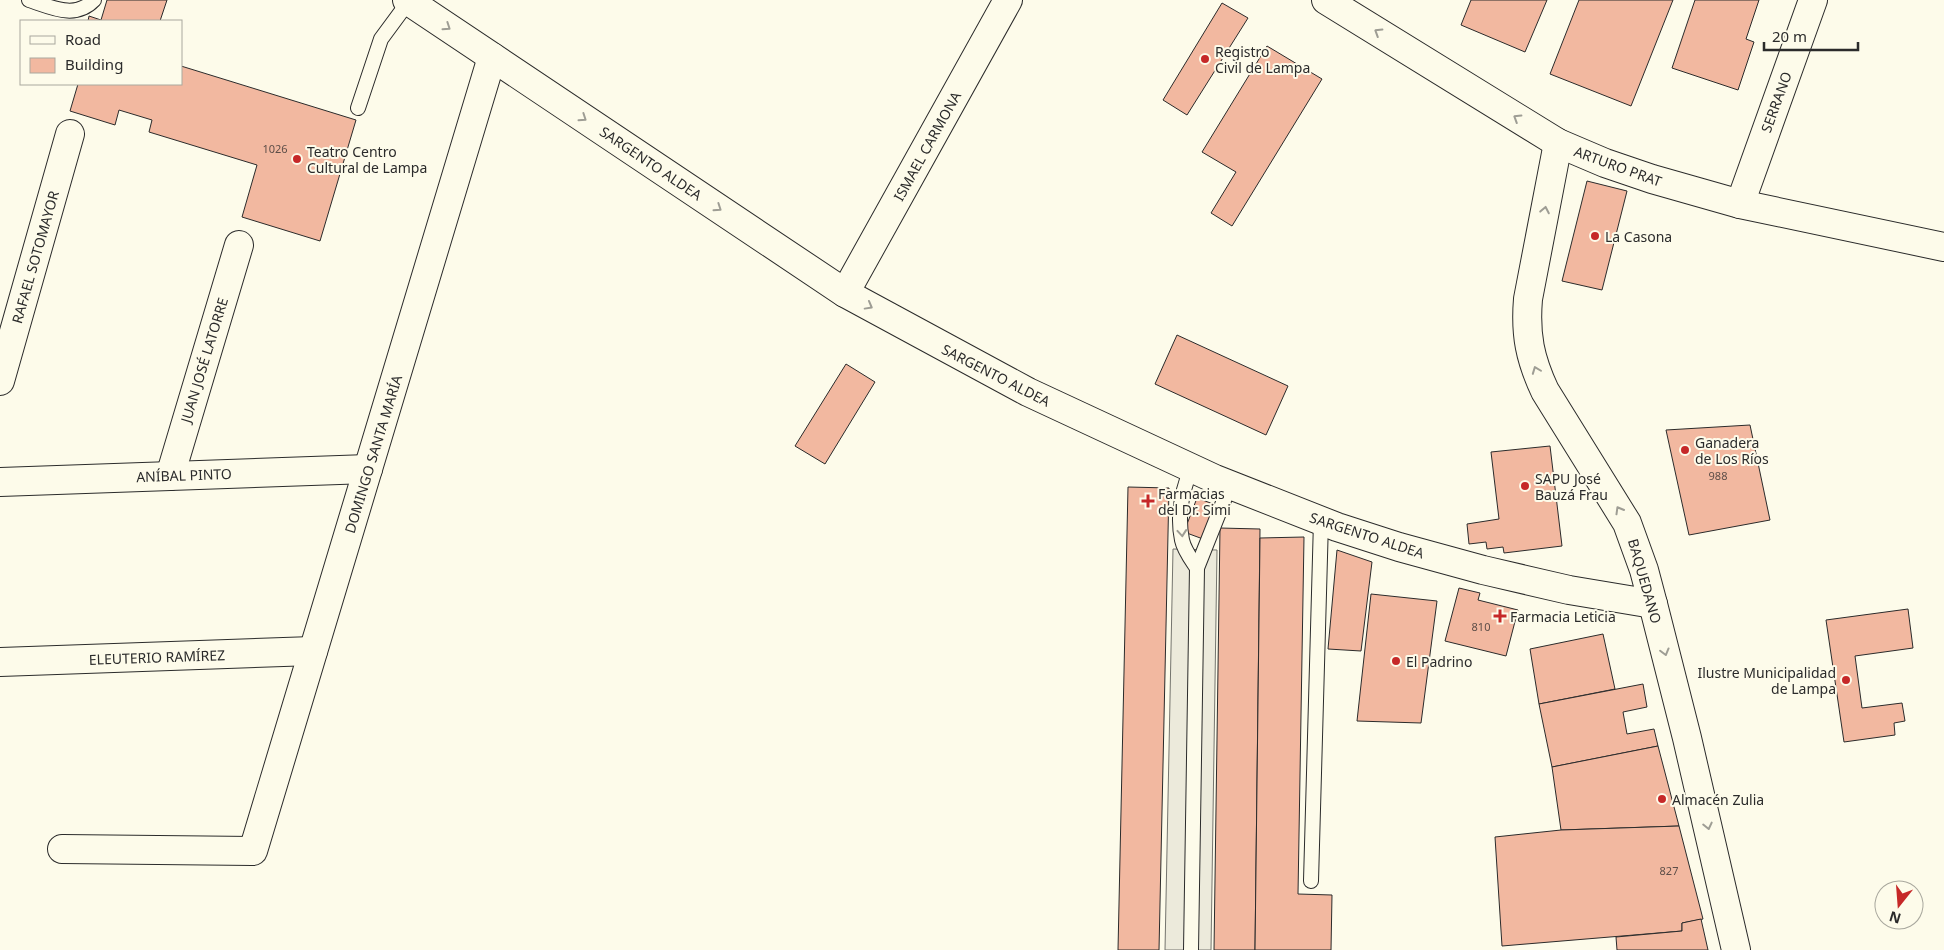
<svg xmlns="http://www.w3.org/2000/svg" width="1944" height="950" font-family="'Noto Sans',sans-serif">
  <rect width="100%" height="100%" fill="#fdfbea"/>
  <polygon fill="#eceadb" stroke="#74746e" points="1173,549 1217,550 1211,950 1165,950"/>
  <g fill="#f2b8a0" stroke="#2b2b2b">
    <polygon points="107,0 167,0 160,21 88,21 89,16 101,20"/>
    <polygon points="1471,0 1547,0 1525,52 1461,25"/>
    <polygon points="1579,0 1673,0 1631,106 1550,74"/>
    <polygon points="1695,0 1759,0 1746,39 1754,42 1738,90 1672,68"/>
    <polygon points="1222,3 1248,18 1187,115 1163,100"/>
    <polygon points="1267,46 1322,79 1232,226 1211,213 1236,172 1202,152"/>
    <polygon points="181,66 356,120 320,241 242,217 257,165 149,132 152,120 119,110 115,125 70,111 78,84 181,84"/>
    <polygon points="1587,181 1627,191 1602,290 1562,281"/>
    <polygon points="1177,335 1288,386 1266,435 1155,384"/>
    <polygon points="846,364 875,382 825,464 795,446"/>
    <polygon points="1750,425 1770,520 1689,535 1666,430"/>
    <polygon points="1550,446 1562,546 1504,553 1503,547 1487,549 1486,542 1469,544 1467,524 1499,519 1491,452"/>
    <polygon points="1128,487 1169,488 1159,950 1118,950"/>
    <polygon points="1197,498 1216,505 1203,539 1184,532"/>
    <polygon points="1220,528 1260,529 1255,950 1214,950"/>
    <polygon points="1304,537 1298,894 1332,895 1331,950 1255,950 1260,538"/>
    <polygon points="1337,550 1372,562 1361,651 1328,649"/>
    <polygon points="1459,588 1480,593 1478,600 1518,610 1506,656 1445,641"/>
    <polygon points="1371,594 1437,601 1421,723 1357,721"/>
    <polygon points="1908,609 1913,648 1855,656 1862,708 1902,703 1905,721 1894,723 1895,735 1844,742 1826,620"/>
    <polygon points="1603,634 1615,689 1539,704 1530,649"/>
    <polygon points="1643,684 1647,707 1623,712 1627,734 1654,729 1658,746 1552,767 1539,704"/>
    <polygon points="1658,746 1679,826 1561,830 1552,767"/>
    <polygon points="1679,826 1703,919 1682,923 1682,931 1502,946 1495,837 1561,830"/>
    <polygon points="1701,919 1708,950 1617,950 1616,937 1682,931 1682,923"/>
  </g>
  <g fill="none" stroke-linecap="round" stroke-linejoin="round">
    <defs>
      <g id="service">
        <path d="M 29,0 C 51,7 75,20 94,0"/>
        <polyline points="358,108 381,39 409,1"/>
        <path d="M 1191,469 C 1182,491 1177,516 1182,540 C 1184,550 1191,559 1197,568"/>
        <polyline points="1311,881 1321,521"/>
        <polyline points="1191,950 1197,568 1230,485"/>
      </g>
      <g id="minor">
        <polyline points="845,293 1008,0"/>
        <polyline points="0,381 70,134"/>
        <polyline points="170,476 239,245"/>
        <polyline points="0,482 368,469"/>
        <polyline points="0,662 313,651"/>
        <polyline points="62,849 253,851 492,57"/>
      </g>
      <g id="tertiary">
        <polyline points="1740,204 1813,0"/>
        <polyline points="1653,604 1687,738 1736,950"/>
      </g>
      <g id="secondary">
        <path d="M 407,0 L 845,293 L 1028,392 L 1215,479 L 1337,527 L 1399,547 L 1483,570 L 1569,590 L 1653,604 L 1644,570 L 1627,523 L 1545,391 C 1530,359 1525,335 1528,299 L 1558,143"/>
        <polyline points="1326,0 1558,143 1605,163 1652,179 1740,204 1944,247"/>
      </g>
    </defs>
    <use href="#service" stroke="#2b2b2b" stroke-width="16"/>
    <use href="#minor" stroke="#2b2b2b" stroke-width="30"/>
    <use href="#tertiary" stroke="#2b2b2b" stroke-width="30"/>
    <use href="#secondary" stroke="#2b2b2b" stroke-width="30"/>
    <use href="#service" stroke="#fdfbea" stroke-width="14"/>
    <use href="#minor" stroke="#fdfbea" stroke-width="28"/>
    <use href="#tertiary" stroke="#fdfbea" stroke-width="28"/>
    <use href="#secondary" stroke="#fdfbea" stroke-width="28"/>
  </g>
  <defs><path id="oneway-chevron" d="M-2-3.5L2.5 0L-2 3.5" fill="none" stroke-width="1.6" stroke-linecap="round" stroke-linejoin="round" transform="scale(1.25)"/></defs>
  <g stroke="#9e9d94">
    <use href="#oneway-chevron" transform="translate(447 27) rotate(34)"/>
    <use href="#oneway-chevron" transform="translate(1378 32) rotate(-148)"/>
    <use href="#oneway-chevron" transform="translate(583 118) rotate(34)"/>
    <use href="#oneway-chevron" transform="translate(1517 118) rotate(-148)"/>
    <use href="#oneway-chevron" transform="translate(718 208) rotate(34)"/>
    <use href="#oneway-chevron" transform="translate(1545 210) rotate(-79)"/>
    <use href="#oneway-chevron" transform="translate(869 306) rotate(29)"/>
    <use href="#oneway-chevron" transform="translate(1536 370) rotate(-111)"/>
    <use href="#oneway-chevron" transform="translate(1619 510) rotate(-120)"/>
    <use href="#oneway-chevron" transform="translate(1182 533) rotate(85)"/>
    <use href="#oneway-chevron" transform="translate(1665 652) rotate(75)"/>
    <use href="#oneway-chevron" transform="translate(1708 826) rotate(77)"/>
  </g>
  <g fill="#c62828" stroke="#fdfbea" stroke-width="2">
    <circle cx="1205" cy="59" r="5"/>
    <circle cx="297" cy="159" r="5"/>
    <circle cx="1595" cy="236" r="5"/>
    <circle cx="1685" cy="450" r="5"/>
    <circle cx="1525" cy="486" r="5"/>
    <path d="M1145.5 493.5h5v5h5v5h-5v5h-5v-5h-5v-5h5z"/>
    <path d="M1497.5 608.5h5v5h5v5h-5v5h-5v-5h-5v-5h5z"/>
    <circle cx="1396" cy="661" r="5"/>
    <circle cx="1846" cy="680" r="5"/>
    <circle cx="1662" cy="799" r="5"/>
  </g>
  <g text-anchor="middle" dominant-baseline="central" stroke-width="4" stroke-linejoin="round" paint-order="stroke">
    <g font-size="11" fill="#5d4e48">
      <text x="275" y="148">1026</text>
      <text x="1718" y="475">988</text>
      <text x="1481" y="626">810</text>
      <text x="1669" y="870">827</text>
    </g>
    <g font-size="14" fill="#2b2b2b" stroke="#fdfbea" text-anchor="start">
      <text x="1215" y="51">Registro<tspan x="1215" dy="16">Civil de Lampa</tspan></text>
      <text x="307" y="151">Teatro Centro<tspan x="307" dy="16">Cultural de Lampa</tspan></text>
      <text x="1605" y="236">La Casona</text>
      <text x="1695" y="442">Ganadera<tspan x="1695" dy="16">de Los Ríos</tspan></text>
      <text x="1535" y="478">SAPU José<tspan x="1535" dy="16">Bauzá Frau</tspan></text>
      <text x="1158" y="493">Farmacias<tspan x="1158" dy="16">del Dr. Simi</tspan></text>
      <text x="1510" y="616">Farmacia Leticia</text>
      <text x="1406" y="661">El Padrino</text>
      <text x="1836" y="672" text-anchor="end">Ilustre Municipalidad<tspan x="1836" dy="16">de Lampa</tspan></text>
      <text x="1672" y="799">Almacén Zulia</text>
    </g>
    <g font-size="14" fill="#2b2b2b" stroke="#fdfbea">
      <text transform="translate(1776 102) rotate(-70)">SERRANO</text>
      <text transform="translate(927 146) rotate(-61)">ISMAEL CARMONA</text>
      <text transform="translate(651 163) rotate(34)">SARGENTO ALDEA</text>
      <text transform="translate(1618 166) rotate(20)">ARTURO PRAT</text>
      <text transform="translate(35 257) rotate(-74)">RAFAEL SOTOMAYOR</text>
      <text transform="translate(204 360) rotate(-73)">JUAN JOSÉ LATORRE</text>
      <text transform="translate(996 375) rotate(27)">SARGENTO ALDEA</text>
      <text transform="translate(373 454) rotate(-73)">DOMINGO SANTA MARÍA</text>
      <text transform="translate(184 475) rotate(-2)">ANÍBAL PINTO</text>
      <text transform="translate(1367 535) rotate(18)">SARGENTO ALDEA</text>
      <text transform="translate(1645 581) rotate(74)">BAQUEDANO</text>
      <text transform="translate(157 657) rotate(-2)">ELEUTERIO RAMÍREZ</text>
    </g>
  </g>
  <rect x="20" y="20" width="162" height="65" fill="#fdfbea" stroke="#a9a89e"/>
  <rect x="30" y="36" width="25" height="8" fill="#fdfbea" stroke="#a9a89e"/>
  <text x="65" y="45" font-size="15" fill="#2b2b2b">Road</text>
  <rect x="30" y="58" width="25" height="15" fill="#f2b8a0" stroke="#a9a89e"/>
  <text x="65" y="70" font-size="15" fill="#2b2b2b">Building</text>
  <g transform="translate(1899 905) rotate(197)"><circle r="24" fill="#fdfbea" stroke="#a9a89e"/>
  <path d="M0-4L9 19L0 12L-9 19Z" fill="#c62828"/>
  <text y="-8" font-size="14" font-weight="bold" text-anchor="middle" fill="#2b2b2b">N</text>
  </g>
  <path d="M1764 42v8h94v-8" fill="none" stroke="#2b2b2b" stroke-width="2.5"/>
  <text x="1772" y="42" font-size="15" fill="#2b2b2b" stroke="#fdfbea" stroke-width="4" paint-order="stroke">20 m</text>
</svg>
